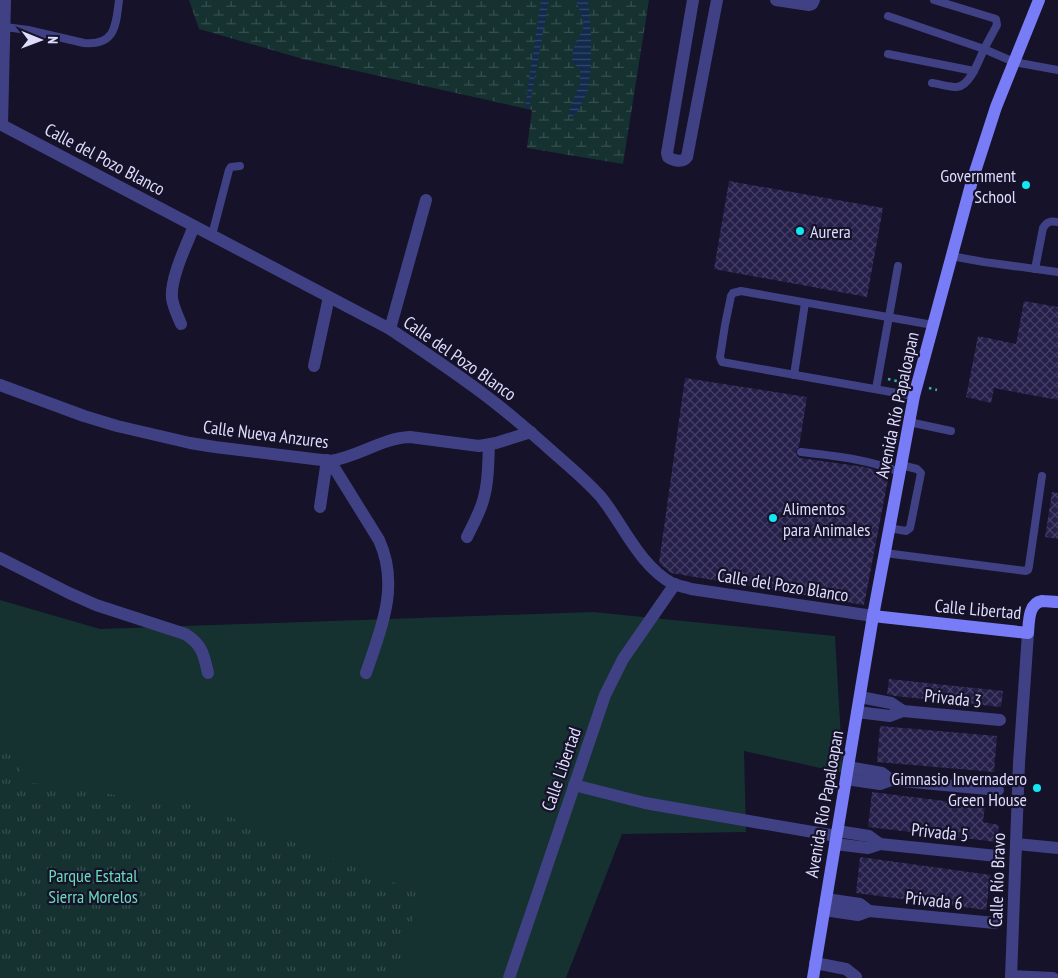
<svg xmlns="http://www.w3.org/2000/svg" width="1058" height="978" font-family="'PT Sans Narrow',sans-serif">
  <defs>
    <pattern id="wetland-marsh" width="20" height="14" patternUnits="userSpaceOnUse" patternTransform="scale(1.25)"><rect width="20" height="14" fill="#153230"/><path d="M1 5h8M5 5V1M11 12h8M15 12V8" fill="none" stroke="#374f4f"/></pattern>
    <pattern id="park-tufts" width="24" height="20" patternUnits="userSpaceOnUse" patternTransform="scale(1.25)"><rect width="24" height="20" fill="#153230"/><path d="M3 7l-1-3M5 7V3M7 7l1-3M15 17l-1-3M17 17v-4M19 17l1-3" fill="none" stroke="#374f4f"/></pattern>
    <pattern id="water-rules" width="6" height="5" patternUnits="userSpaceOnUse" patternTransform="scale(1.25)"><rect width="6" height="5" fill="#122b4d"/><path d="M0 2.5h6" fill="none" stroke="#344968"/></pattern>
    <pattern id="building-cross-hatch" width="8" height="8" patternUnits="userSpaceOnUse" patternTransform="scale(1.25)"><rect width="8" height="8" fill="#251f49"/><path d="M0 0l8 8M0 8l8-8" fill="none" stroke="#443f64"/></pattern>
  </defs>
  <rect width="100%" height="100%" fill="#151229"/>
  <polygon fill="#153230" points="0,600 100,629 593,612 835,636 843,773 744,751 746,832 622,834 566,978 0,978"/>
  <polygon fill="url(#wetland-marsh)" points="189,0 649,0 623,164 527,148 532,110 303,59 199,29"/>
  <polygon fill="url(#park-tufts)" points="0,737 27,782 85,791 203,806 420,893 395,978 0,978"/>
  <g fill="url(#water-rules)">
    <polygon points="541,0 549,0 529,109 525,108"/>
    <polygon points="576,0 588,0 591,32 591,66 588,90 578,111 569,119 570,107 580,84 580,69 572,62 573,49 583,29 583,20"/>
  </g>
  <g fill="url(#building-cross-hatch)">
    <polygon points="729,181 883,208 867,297 714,269"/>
    <polygon points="1024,301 1058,307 1058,400 994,388 991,403 966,397 978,336 1016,344"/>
    <polygon points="685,378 807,397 799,447 796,451 797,456 800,458 865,467 889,474 864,605 671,573 659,563"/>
    <polygon points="1052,492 1058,493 1058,539 1045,537"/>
    <polygon points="889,679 1003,691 1001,707 895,696 887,694"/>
    <polygon points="880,726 997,736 994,772 877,762"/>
    <polygon points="872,792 985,806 983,822 999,825 997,842 868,827"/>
    <polygon points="860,857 991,875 986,910 856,893"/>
  </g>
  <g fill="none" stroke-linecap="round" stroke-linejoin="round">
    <g stroke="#38b5a6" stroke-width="2.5" stroke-dasharray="2.5 4" stroke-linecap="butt">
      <polyline points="888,379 901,382"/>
      <polyline points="929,388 937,390"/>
    </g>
    <g stroke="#404185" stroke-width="8">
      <polyline points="934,0 996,19 997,25 984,49 1014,62 1058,70"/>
      <path d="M 888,16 L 984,49 C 979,60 970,86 957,87 C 949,87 940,84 932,83"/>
      <path d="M 5,27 L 28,30 L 84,43 C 116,46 116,24 119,0"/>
      <polyline points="888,54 974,71"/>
      <polyline points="212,235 229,170 231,167 240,166"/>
      <polyline points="951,256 984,262 1058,272"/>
      <path d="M 1035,269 L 1043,228 C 1047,221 1051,221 1058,222"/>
      <polyline points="794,375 805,303"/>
      <polyline points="876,389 898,266"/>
      <polyline points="914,396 722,362 720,357 725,325 731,296 733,293 741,291 933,325"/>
      <polyline points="909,422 951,431"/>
      <path d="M 801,452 C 836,456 866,459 900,472"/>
      <polyline points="889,528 906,531 910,528 921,473 917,469 901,465"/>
      <polyline points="885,553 1026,571 1028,570 1029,566 1042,476"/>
    </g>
    <g stroke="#404185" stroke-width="12">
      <path d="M 693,0 L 667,153 L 668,157 C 674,161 683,163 687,157 L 717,0"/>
      <polyline points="776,0 809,5 812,4 814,0"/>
      <path d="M 0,124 L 390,329 C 427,354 464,378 499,406 C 518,421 536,437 554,453 C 570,467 587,481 601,497 C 624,526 639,565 673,584 C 679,586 686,587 691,589 L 873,616"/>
      <polyline points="2,125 5,0"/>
      <path d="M 181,324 C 178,316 173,307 172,298 C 170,278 187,244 194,226"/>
      <polyline points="390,329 426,200"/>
      <polyline points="314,366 329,297"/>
      <path d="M 0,385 L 84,416 L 117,426 L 190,443 L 215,447 L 330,461 C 358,457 382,438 410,437 L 479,446 L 496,443 L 531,432"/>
      <path d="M 330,461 L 379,540 C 400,586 381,629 366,673"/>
      <polyline points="320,507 327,460"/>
      <path d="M 467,537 C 473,524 481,511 484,497 C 489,480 488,462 489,445"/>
      <path d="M 0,558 L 69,593 L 96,605 L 185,634 C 202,644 204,655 208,673"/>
      <polyline points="860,697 891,703 903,711"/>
      <polyline points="857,712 890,716 903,711 1000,720"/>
      <polyline points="848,767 882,773 891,780"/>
      <polyline points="846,779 880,784 891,780 998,790"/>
      <polyline points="574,785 645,803 836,836"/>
      <polyline points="837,831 869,836 880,844 997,856"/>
      <polyline points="835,844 868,848 880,844"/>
      <polyline points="1016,844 1058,848"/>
      <polyline points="826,899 860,904 869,911"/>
      <polyline points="824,910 858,915 869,911 995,923"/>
      <polyline points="815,963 846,969 856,977"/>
      <polyline points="1011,976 1053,978"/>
      <polyline points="509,978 605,695 623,659 675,584"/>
      <polyline points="1011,978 1019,763 1028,633"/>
    </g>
    <g stroke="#797cf7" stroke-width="12">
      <path d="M 873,616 L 1028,633 C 1029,623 1028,603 1042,601 C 1047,601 1053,602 1058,602"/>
      <polyline points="813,978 873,616 914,396 972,181 996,107 1039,0"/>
    </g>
  </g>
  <g fill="#14e7f1" stroke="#151229" stroke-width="2">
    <circle cx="1026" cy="185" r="5"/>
    <circle cx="800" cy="231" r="5"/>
    <circle cx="773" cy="518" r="5"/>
    <circle cx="1037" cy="788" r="5"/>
  </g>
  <g text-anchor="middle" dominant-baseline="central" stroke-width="4.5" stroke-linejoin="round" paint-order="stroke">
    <g font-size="18" fill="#dedcfd" stroke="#151229">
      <text transform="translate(105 159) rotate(28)">Calle del Pozo Blanco</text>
      <text transform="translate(460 358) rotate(35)">Calle del Pozo Blanco</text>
      <text transform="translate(897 405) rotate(-78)">Avenida Río Papaloapan</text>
      <text transform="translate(266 434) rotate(7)">Calle Nueva Anzures</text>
      <text transform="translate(783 585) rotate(9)">Calle del Pozo Blanco</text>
      <text transform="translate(978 609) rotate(5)">Calle Libertad</text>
      <text transform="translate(953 698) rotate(6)">Privada 3</text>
      <text transform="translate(561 769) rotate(-71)">Calle Libertad</text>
      <text transform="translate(824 804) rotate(-80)">Avenida Río Papaloapan</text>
      <text transform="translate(940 832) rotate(6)">Privada 5</text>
      <text transform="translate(997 880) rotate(-88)">Calle Río Bravo</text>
      <text transform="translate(934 900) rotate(6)">Privada 6</text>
    </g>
    <g font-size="18" fill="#dedcfd" stroke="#151229" text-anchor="end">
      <text x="1016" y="175">Government<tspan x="1016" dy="21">School</tspan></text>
      <text x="810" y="231" text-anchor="start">Aurera</text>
      <text x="783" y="508" text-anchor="start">Alimentos<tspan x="783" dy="21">para Animales</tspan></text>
      <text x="1027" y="778">Gimnasio Invernadero<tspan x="1027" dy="21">Green House</tspan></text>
    </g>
    <g font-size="18" fill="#6bdab8" stroke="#151229">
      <text x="93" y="875">Parque Estatal<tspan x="93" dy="21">Sierra Morelos</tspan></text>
    </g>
  </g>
  <g transform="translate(40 40) rotate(91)" stroke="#151229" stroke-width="4" paint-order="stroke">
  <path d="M0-4L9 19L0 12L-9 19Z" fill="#dedcfd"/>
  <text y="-8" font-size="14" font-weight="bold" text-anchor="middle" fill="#dedcfd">N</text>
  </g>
</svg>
